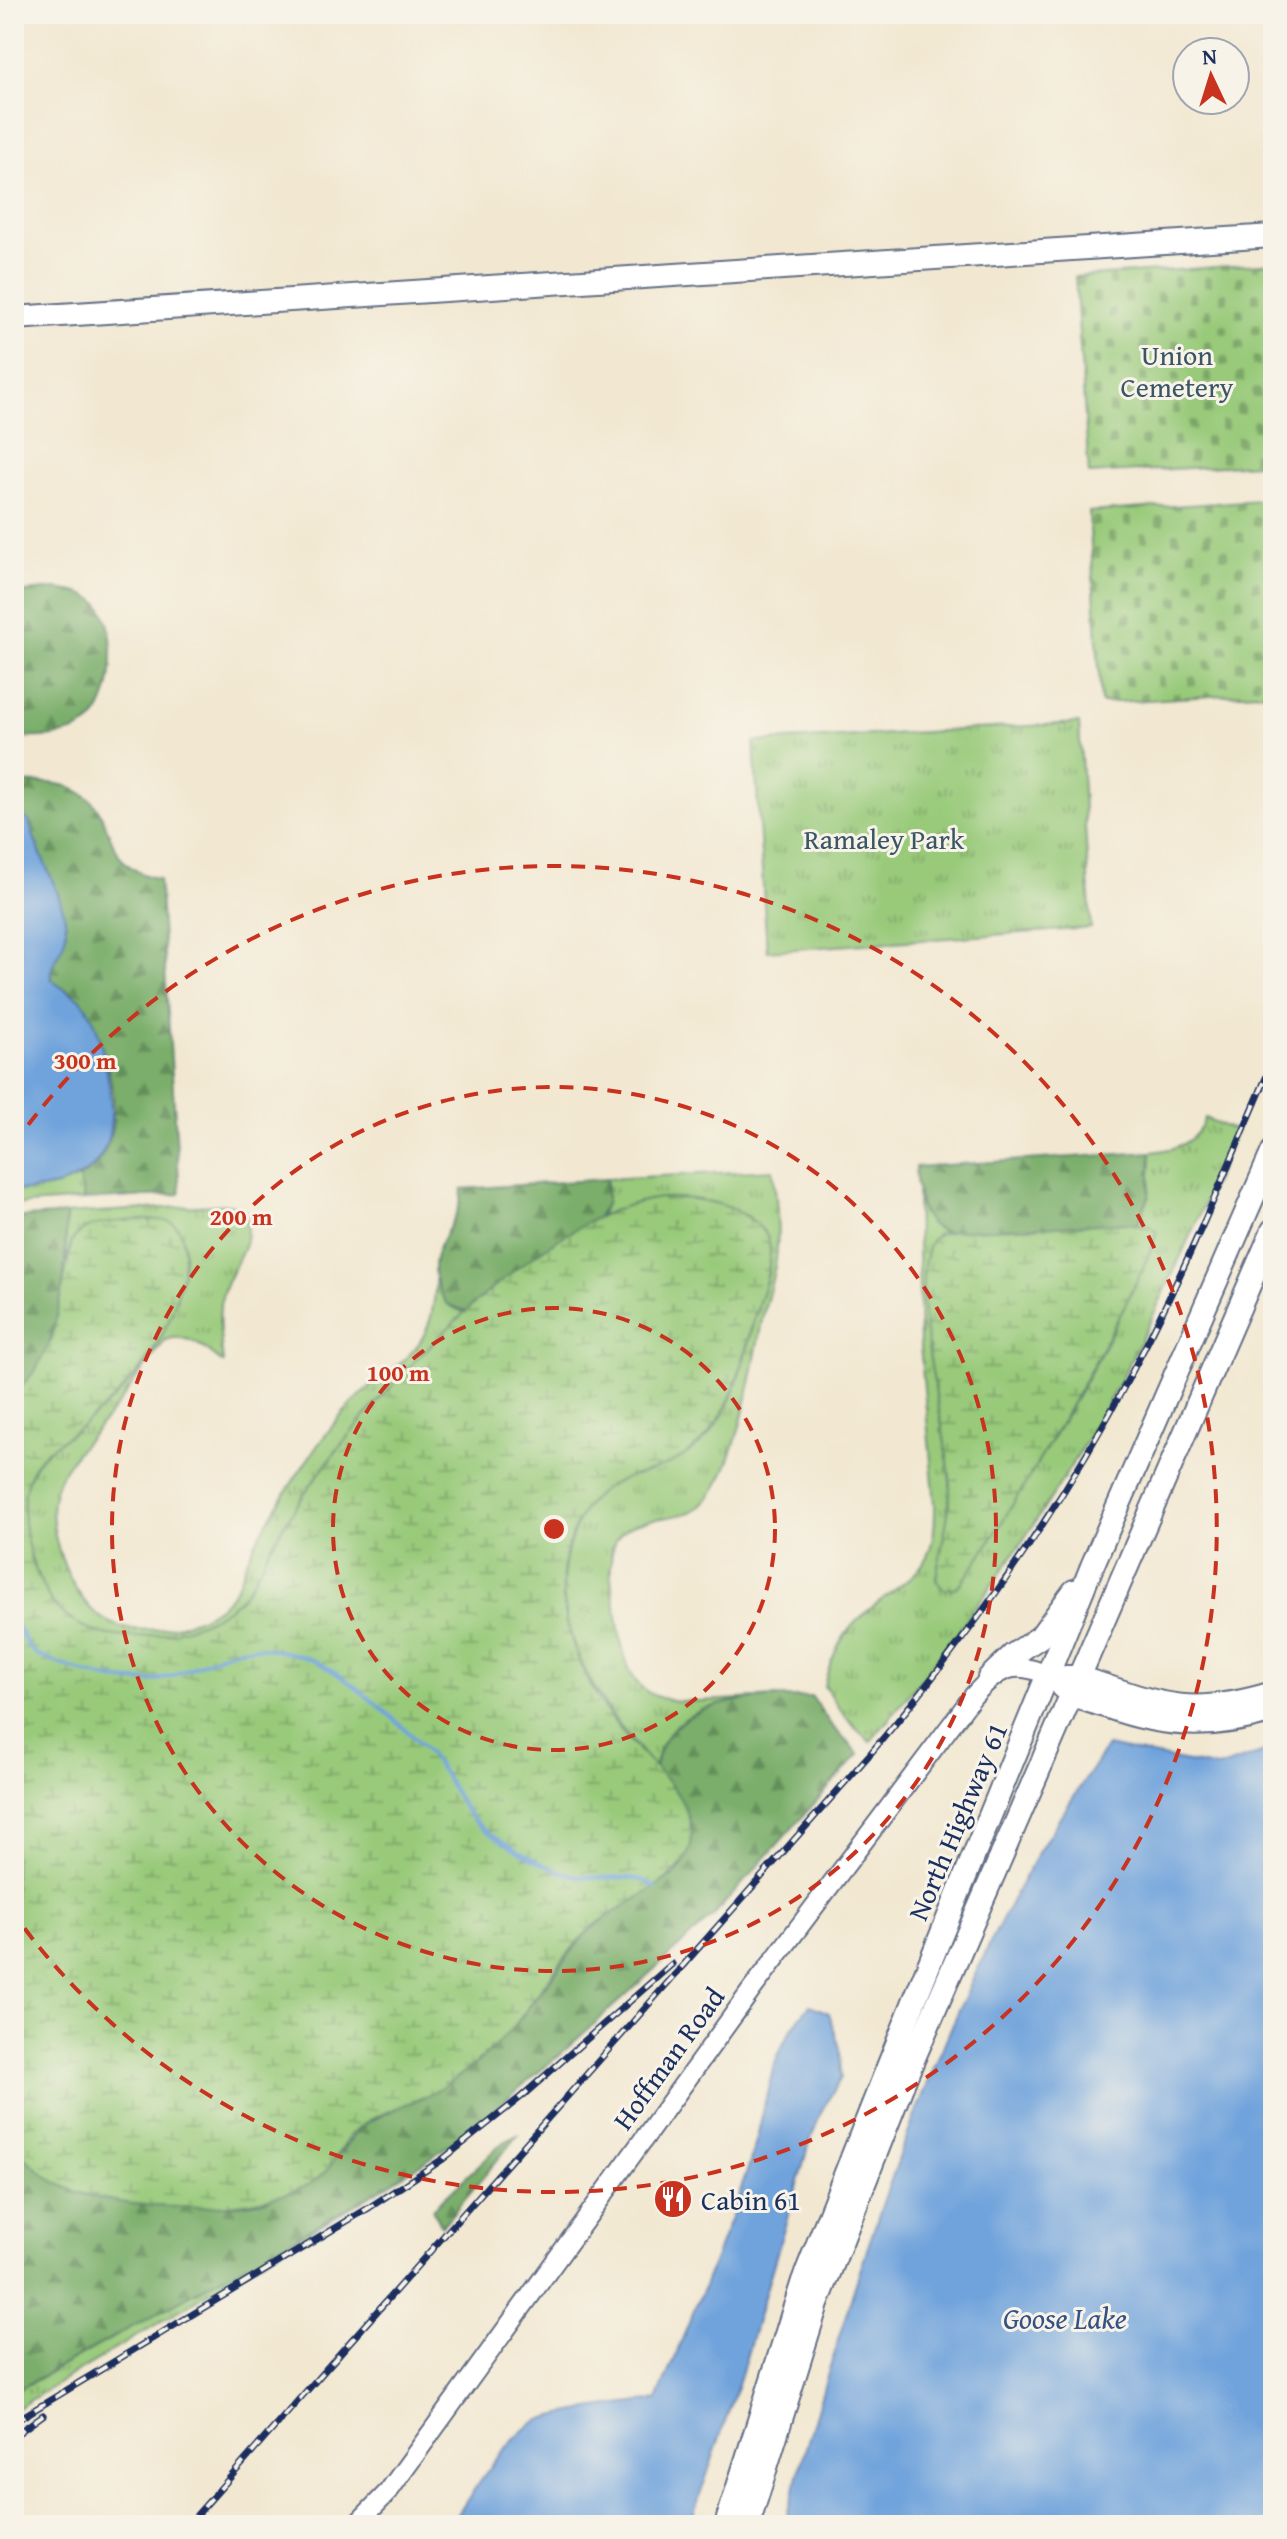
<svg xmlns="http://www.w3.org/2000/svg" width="1287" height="2539" font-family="'Gentium Book Plus',serif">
  <defs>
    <pattern id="grass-tufts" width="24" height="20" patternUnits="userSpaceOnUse" patternTransform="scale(2)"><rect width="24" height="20" fill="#99ca7a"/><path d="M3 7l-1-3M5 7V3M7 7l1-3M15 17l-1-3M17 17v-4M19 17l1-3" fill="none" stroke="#7ca467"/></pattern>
    <pattern id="forest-firs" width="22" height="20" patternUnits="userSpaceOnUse" patternTransform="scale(2)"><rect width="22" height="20" fill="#7aae6a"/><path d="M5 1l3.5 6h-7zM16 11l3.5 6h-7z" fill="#638e5a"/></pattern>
    <pattern id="wetland-marsh" width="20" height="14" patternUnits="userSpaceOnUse" patternTransform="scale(2)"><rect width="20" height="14" fill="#99ca7a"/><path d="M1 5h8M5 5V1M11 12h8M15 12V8" fill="none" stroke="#7ca467"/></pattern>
    <pattern id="cemetery-stones" width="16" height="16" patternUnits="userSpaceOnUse" patternTransform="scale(2)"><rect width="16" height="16" fill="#99ca7a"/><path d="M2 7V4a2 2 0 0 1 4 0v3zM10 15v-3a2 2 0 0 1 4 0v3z" fill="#7ca467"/></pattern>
  </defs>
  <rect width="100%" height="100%" fill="#f7f3e8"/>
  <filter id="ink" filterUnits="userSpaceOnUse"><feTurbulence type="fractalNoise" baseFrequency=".0125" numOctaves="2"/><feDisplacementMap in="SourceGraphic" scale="16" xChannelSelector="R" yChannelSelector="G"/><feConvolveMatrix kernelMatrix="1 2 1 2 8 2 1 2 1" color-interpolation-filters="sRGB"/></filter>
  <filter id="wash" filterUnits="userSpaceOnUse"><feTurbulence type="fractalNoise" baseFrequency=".006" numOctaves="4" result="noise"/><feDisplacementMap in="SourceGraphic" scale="32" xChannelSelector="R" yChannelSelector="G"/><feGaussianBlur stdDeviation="1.8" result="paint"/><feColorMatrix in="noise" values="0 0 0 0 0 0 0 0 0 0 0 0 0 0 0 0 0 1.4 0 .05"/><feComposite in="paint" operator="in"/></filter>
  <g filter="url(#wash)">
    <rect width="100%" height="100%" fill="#f2e8d1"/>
    <g fill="url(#grass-tufts)" stroke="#5a7c6c" stroke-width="2">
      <polygon points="1079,723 1091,928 767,951 754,742"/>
      <polygon points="14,971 30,1191 57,1186 79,1178 84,1200 14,1205"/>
      <path d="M 1205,1118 L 1236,1131 C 1195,1225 1154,1321 1104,1410 C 1037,1529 957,1638 870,1742 L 843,1714 L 824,1686 C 830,1660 841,1634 862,1616 C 906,1575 937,1578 935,1504 L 920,1346 L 917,1192 L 920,1207 L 944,1232 L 928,1247 C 917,1328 945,1403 950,1483 C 951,1517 940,1548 936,1580 L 962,1581 C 1034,1470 1110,1355 1156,1231 L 1137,1224 L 1149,1197 L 1151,1152 C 1174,1150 1197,1143 1205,1118 Z"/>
      <path d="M 773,1170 C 776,1196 779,1223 777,1249 C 776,1273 767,1296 762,1320 C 753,1367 738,1471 703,1504 C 680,1526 626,1509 614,1545 C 606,1567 615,1600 618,1623 C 627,1681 638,1704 700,1701 C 727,1700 753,1698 779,1697 C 732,1701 663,1710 655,1767 C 598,1707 540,1620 573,1534 C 578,1518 584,1503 597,1492 C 626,1469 667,1470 696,1447 C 736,1415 744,1355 757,1309 C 760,1296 768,1281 769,1268 C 770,1254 755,1231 749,1217 C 696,1193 648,1192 596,1220 C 606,1209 609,1194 606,1179 Z"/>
      <path d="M 229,1204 L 245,1210 C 254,1250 233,1260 223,1293 C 216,1315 221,1341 223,1363 C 207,1351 188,1331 166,1340 C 149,1360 135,1382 119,1403 C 99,1430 64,1458 55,1491 C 43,1529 73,1607 110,1623 C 144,1638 198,1626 225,1602 C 240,1589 243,1566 252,1549 C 278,1503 306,1458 339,1418 C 389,1357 439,1365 435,1269 C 438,1290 443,1309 467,1312 C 411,1365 358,1419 313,1482 C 298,1503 283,1525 270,1548 C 260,1567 251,1589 234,1604 C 185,1645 80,1656 45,1592 C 29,1562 18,1520 26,1486 C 34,1453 66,1438 91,1418 C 116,1398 150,1366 162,1336 C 174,1306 175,1267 181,1235 L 174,1224 L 72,1241 L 66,1262 L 66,1214 Z"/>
      <polygon points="404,2175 14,2410 14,2392"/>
    </g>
    <g fill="url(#forest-firs)" stroke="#4a6e64" stroke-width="2">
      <path d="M 57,589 C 71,591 87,593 98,603 C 120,627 116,706 87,725 C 67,738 38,738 14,737 L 14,593 Z"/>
      <path d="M 14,783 C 32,783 53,781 70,787 C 125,809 91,864 159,879 L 180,1194 L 84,1200 L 79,1178 C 140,1142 108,1043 76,997 C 70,989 58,988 52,980 C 47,959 70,947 65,921 C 60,886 37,855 29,821 L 19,814 L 14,815 Z"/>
      <path d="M 1151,1152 L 1149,1197 L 1137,1224 L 944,1232 C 917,1222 917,1192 915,1167 Z"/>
      <path d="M 606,1179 L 607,1202 L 596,1220 L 530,1260 L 467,1312 L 447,1304 C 411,1249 461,1235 462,1189 Z"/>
      <path d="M 66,1214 C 66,1279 64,1348 14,1396 L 14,1218 Z"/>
      <path d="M 812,1697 L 831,1725 L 859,1754 L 713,1916 L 564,2051 L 468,2131 L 425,2162 L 348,2208 L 14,2392 L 14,2147 L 66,2187 L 115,2199 L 199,2207 L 246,2204 L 264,2201 L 320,2177 L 362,2125 L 440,2087 L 488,2053 L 522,2016 L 586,1933 L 623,1904 L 675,1875 L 683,1864 L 688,1816 L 655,1767 C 664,1696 758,1697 812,1697 Z"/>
      <polygon points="519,2134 442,2226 432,2209 501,2144"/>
    </g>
    <g fill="url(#wetland-marsh)" stroke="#5a7c6c" stroke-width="2">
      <path d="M 660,1198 C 697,1196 746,1204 768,1237 C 775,1265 761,1294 753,1321 C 742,1363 733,1412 700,1443 C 650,1491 598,1455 569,1543 C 548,1607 582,1684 623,1733 C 648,1764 698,1798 691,1844 C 685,1883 615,1904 586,1933 C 552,1967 531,2011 497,2044 C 475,2066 447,2086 419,2099 C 400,2107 379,2113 362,2125 C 341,2139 337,2165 317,2179 C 263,2216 121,2214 63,2186 C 44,2177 30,2161 14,2147 L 14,1396 L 37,1368 L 52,1338 L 72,1241 C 76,1235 80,1231 87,1228 C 100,1222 163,1215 174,1224 C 193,1240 181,1283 175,1303 C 160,1353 123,1394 82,1426 C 65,1439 42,1450 32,1470 C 14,1507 27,1555 44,1589 C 61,1623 98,1638 135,1637 C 169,1635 210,1625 236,1602 C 253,1586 261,1564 272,1545 C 285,1523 299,1502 313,1482 C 382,1387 539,1214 660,1198 Z"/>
      <path d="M 1118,1223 L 1148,1225 L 1156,1231 C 1157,1262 989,1554 960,1584 C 955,1589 950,1589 943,1589 L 936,1580 C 940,1547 951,1516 950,1482 C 946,1418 907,1300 930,1242 L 937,1235 L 952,1231 Z"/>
    </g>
    <g fill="url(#cemetery-stones)" stroke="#5a7c6c" stroke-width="2">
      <polygon points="1273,263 1273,463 1089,474 1075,277"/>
      <polygon points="1273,499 1273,692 1101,703 1089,512"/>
    </g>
    <g fill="#6fa3dc" stroke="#45699d" stroke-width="2">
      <path d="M 19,814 L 29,821 C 37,856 63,891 66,927 C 68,948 48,960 52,979 C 60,991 77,992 85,1005 C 98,1023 102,1047 106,1068 C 123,1148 100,1190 14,1191 L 14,815 Z"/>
      <path d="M 1107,1746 L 1218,1768 L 1273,1749 L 1273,2525 L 784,2525 C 846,2303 915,2076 1026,1874 C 1050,1830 1080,1788 1107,1746 Z"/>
      <path d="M 810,2005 L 829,2013 L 840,2048 L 841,2078 L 822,2110 L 809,2144 L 741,2375 L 690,2525 L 451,2525 C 472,2492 498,2451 529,2426 C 548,2411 629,2404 657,2400 C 689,2321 724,2243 750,2162 C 770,2101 764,2056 810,2005 Z"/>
    </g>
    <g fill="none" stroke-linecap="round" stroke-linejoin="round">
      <path stroke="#6fa3dc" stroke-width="4" d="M 14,1620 L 29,1648 L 39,1656 C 77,1671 127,1690 168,1677 C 206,1666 228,1641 270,1649 C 286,1652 303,1655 317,1662 C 349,1678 411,1731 433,1759 C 453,1783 460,1813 487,1831 C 514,1849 546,1870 578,1876 C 603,1881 634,1871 655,1887"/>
    </g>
  </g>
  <g filter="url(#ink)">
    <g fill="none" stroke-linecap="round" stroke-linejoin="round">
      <defs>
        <path id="minor" d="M 356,2525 L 388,2492 L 753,1988 L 973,1696 C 998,1669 1014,1659 1049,1676"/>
        <g id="major">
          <polyline points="14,318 1273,236"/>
          <path d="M 1066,1677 L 1079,1677 C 1159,1704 1188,1719 1273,1693"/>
          <polyline points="989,1678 1013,1655 1040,1637 1074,1591"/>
          <path d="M 1063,1687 C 1076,1698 1092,1702 1108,1707 C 1166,1728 1214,1729 1273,1711"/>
          <polyline points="726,2525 803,2281 913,2004 1093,1564 1273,1151"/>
          <polyline points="748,2525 817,2304 906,2076 1273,1230"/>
        </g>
      </defs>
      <use href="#minor" stroke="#667086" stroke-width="22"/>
      <use href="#major" stroke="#667086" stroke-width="26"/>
      <use href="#minor" stroke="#fff" stroke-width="18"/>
      <use href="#major" stroke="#fff" stroke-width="22"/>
      <defs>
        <g id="rail">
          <polyline points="14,2422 367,2209 443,2159 521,2097 672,1964"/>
          <polyline points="14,2436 43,2415"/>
          <path d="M 188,2525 L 870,1754 C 971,1635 1061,1509 1133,1370 C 1186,1270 1228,1165 1273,1062"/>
        </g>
      </defs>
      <use href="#rail" stroke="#1b2f5e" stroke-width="7"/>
      <use href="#rail" stroke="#f7f3e8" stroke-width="4" stroke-dasharray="12" stroke-linecap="butt"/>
    </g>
  </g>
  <g fill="none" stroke="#c8321e" stroke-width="4" stroke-dasharray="14 10">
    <circle cx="554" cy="1529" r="221"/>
    <circle cx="554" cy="1529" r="442"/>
    <path d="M14 1144A663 663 0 1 1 14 1914"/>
  </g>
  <defs>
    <symbol id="restaurant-disc" viewBox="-11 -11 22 22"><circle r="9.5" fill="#c8321e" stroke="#f7f3e8"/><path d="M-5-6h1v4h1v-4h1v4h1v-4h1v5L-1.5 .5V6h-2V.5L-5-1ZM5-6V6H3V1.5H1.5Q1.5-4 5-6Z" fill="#fff"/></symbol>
  </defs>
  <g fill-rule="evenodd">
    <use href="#restaurant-disc" x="651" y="2177" width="44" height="44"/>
  </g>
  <g text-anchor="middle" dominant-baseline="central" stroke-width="6" stroke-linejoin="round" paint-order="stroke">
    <g font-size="28" fill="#3a5665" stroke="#f7f3e8">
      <text x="1177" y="354">Union<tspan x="1177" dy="32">Cemetery</tspan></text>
      <text x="884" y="838">Ramaley Park</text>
    </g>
    <g font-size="28" fill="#1b2f5e" stroke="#f7f3e8">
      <text transform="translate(957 1821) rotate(-67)">North Highway 61</text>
      <text transform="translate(668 2058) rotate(-54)">Hoffman Road</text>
    </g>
    <g font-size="28" fill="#1b2f5e" stroke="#f7f3e8" text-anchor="start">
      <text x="701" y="2199">Cabin 61</text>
    </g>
    <g font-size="30" font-style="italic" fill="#345284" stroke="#f7f3e8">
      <text x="1065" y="2318">Goose Lake</text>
    </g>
  </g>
  <circle cx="554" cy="1529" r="12" fill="#c8321e" stroke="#f7f3e8" stroke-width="4"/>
  <g font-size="24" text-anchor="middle" font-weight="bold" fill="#c8321e" stroke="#f7f3e8" stroke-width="6" stroke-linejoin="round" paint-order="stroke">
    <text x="85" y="1069">300 m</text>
    <text x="241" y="1225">200 m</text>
    <text x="398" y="1381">100 m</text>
  </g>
  <rect width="1287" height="2539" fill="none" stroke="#f7f3e8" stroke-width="48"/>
  <g transform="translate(1211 76) rotate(356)"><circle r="38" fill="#f7f3e8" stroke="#9fa5b1" stroke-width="2"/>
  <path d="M0-6L14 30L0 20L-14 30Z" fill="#c8321e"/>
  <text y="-12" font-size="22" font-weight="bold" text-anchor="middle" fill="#1b2f5e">N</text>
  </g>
</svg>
